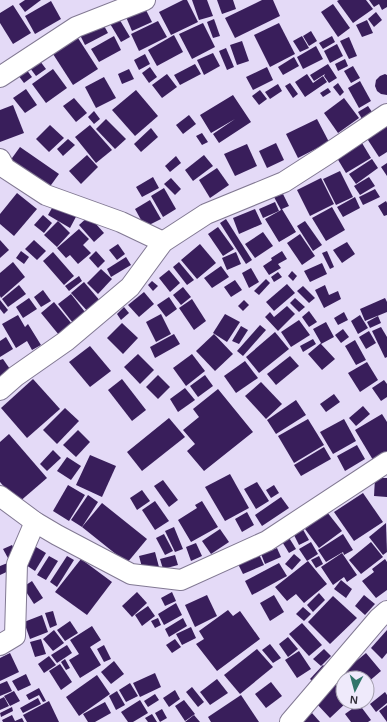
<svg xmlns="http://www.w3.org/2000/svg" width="387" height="722" font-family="Arial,sans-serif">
  <rect width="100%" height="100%" fill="#e4daf7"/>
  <g fill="#391e5b">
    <polygon points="25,0 41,0 25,12 19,4"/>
    <polygon points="183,0 187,0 198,22 171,35 159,12"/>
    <polygon points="192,0 207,0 213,16 199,20"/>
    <polygon points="217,0 233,0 236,9 222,14"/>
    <polygon points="262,0 273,0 280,16 235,38 225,18"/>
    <polygon points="339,0 366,0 373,9 353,23 337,1"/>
    <polygon points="369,0 387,0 387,7 382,10 379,4 374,7"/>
    <polygon points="51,1 61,19 35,34 25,16"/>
    <polygon points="333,4 350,28 338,37 321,12"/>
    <polygon points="13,5 31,33 13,44 0,23 0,13"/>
    <polygon points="145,8 152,22 132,31 126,17"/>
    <polygon points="376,12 382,20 374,27 368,19"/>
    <polygon points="118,17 130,37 121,42 109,22"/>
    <polygon points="214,19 220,36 213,38 207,22"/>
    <polygon points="367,20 373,33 362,37 356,25"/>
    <polygon points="158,21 167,37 139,51 131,34"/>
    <polygon points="102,22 108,33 85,45 79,33"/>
    <polygon points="203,23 215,47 192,59 179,34"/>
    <polygon points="279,23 295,54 270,67 254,35"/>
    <polygon points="311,31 317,41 309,46 303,36"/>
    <polygon points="174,35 183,52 157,66 148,50"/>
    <polygon points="114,36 121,50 99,62 91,49"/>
    <polygon points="302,36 309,48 300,52 293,41"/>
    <polygon points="332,36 335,42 323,49 319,43"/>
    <polygon points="349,37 357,56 349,59 340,41"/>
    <polygon points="78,38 98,69 73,85 53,54"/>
    <polygon points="242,41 249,61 237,65 230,45"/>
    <polygon points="337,44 343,56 330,63 324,51"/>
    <polygon points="316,46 323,59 303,69 297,57"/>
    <polygon points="226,48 234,67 227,70 219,51"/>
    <polygon points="213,53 220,66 204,75 197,60"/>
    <polygon points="145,54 150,64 139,70 134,60"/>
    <polygon points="294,57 299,66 283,75 278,67"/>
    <polygon points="345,59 348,66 338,71 335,64"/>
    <polygon points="40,61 46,69 36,76 30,68"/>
    <polygon points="195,64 201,74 180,85 174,75"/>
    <polygon points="328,64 337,78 329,83 324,76 325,74 314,81 310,75"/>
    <polygon points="353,66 360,78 351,83 344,71"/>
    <polygon points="150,67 157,77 149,83 142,73"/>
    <polygon points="267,67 273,80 253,90 246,77"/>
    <polygon points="26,69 32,77 24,83 18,75"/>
    <polygon points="53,69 67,88 46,103 32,84"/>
    <polygon points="129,69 134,79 122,84 118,74"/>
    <polygon points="167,74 177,87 162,98 152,85"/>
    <polygon points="307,74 313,83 323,76 327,82 305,97 295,82"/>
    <polygon points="385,74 387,75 387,95 381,94 377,91 375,86 376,80 380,76"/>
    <polygon points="104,77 116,98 96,108 85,87"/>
    <polygon points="360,81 371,101 359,108 348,88"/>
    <polygon points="290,83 298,94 293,98 285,86"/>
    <polygon points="338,83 344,92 340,96 333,87"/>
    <polygon points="278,84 282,91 270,99 265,92"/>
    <polygon points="328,88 331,92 323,97 320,93"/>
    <polygon points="26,89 37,105 25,113 13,98"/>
    <polygon points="136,90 158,116 135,136 112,110"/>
    <polygon points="260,90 267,99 259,105 252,96"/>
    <polygon points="233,95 251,122 219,143 213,134 235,119 211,133 200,115"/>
    <polygon points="74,98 87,113 76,122 63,106"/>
    <polygon points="344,98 359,118 338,133 324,113"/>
    <polygon points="13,105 24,133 0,142 0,110"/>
    <polygon points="368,106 372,112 362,119 358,112"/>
    <polygon points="94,111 100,119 94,124 88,117"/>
    <polygon points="189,115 196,124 183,134 176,125"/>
    <polygon points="106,119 126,139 115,149 96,129"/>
    <polygon points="317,119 329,142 298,158 286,134"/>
    <polygon points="50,125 64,138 49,152 36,139"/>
    <polygon points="90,125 112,150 96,163 75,137"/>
    <polygon points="387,125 387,152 379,157 366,137"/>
    <polygon points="151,128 158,137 141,152 134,144"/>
    <polygon points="202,133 208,142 202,145 196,136"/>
    <polygon points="68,139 75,145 63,156 57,149"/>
    <polygon points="276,143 284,160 267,168 259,151"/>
    <polygon points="362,143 371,158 346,173 337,158"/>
    <polygon points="247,144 257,166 235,176 224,154"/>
    <polygon points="20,147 59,174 46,192 7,165"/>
    <polygon points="87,155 98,167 81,184 69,171"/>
    <polygon points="204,155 213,166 193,181 185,170"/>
    <polygon points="176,156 181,163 170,172 165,166"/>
    <polygon points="372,159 378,168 356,184 349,174"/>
    <polygon points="387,163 387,176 381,167"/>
    <polygon points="217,168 229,185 210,198 199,180"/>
    <polygon points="340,171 353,197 336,205 323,179"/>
    <polygon points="153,177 159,188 142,197 136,187"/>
    <polygon points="369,177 375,186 360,195 354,186"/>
    <polygon points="171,178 181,189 175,195 164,184"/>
    <polygon points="321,178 334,204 310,216 297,190"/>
    <polygon points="164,188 176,209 163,217 151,196"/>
    <polygon points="375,189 380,197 363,205 359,197"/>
    <polygon points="17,193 37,209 14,236 0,224 0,214"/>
    <polygon points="283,194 289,206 282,209 296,232 279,242 265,219 281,210 274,197"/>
    <polygon points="355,197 360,208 343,217 337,207"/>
    <polygon points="150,200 161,219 145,227 135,209"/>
    <polygon points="56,201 78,213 70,228 48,215"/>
    <polygon points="386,201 387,203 387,215 384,216 378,206"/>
    <polygon points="275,202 279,211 263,218 259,209"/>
    <polygon points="332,207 345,230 326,241 312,218"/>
    <polygon points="255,209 262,224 239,234 233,218"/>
    <polygon points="43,215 52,223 44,233 34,225"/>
    <polygon points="89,216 104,233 94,242 79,225"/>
    <polygon points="226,219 252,260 246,264 220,223"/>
    <polygon points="58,221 70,233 57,247 44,235"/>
    <polygon points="305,221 322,245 313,251 297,226"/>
    <polygon points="218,227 234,249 223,256 208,234"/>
    <polygon points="79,229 89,239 83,245 91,253 78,264 70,255 66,258 57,248"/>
    <polygon points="263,232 273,246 255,258 245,244"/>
    <polygon points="300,234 315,256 302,265 287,243"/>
    <polygon points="0,240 9,250 0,258"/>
    <polygon points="34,240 46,251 37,260 25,249"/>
    <polygon points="347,242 355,254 342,263 333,250"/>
    <polygon points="118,244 125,254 117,260 109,250"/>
    <polygon points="200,244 216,263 197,279 181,260"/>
    <polygon points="21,251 29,257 24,264 16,258"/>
    <polygon points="96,251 105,261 98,268 89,258"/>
    <polygon points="282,251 287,259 278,264 281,268 269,275 263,266 272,260 271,258"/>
    <polygon points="327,251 334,267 330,269 322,253"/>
    <polygon points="53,252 74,276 64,285 43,261"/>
    <polygon points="236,252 241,264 227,270 222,258"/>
    <polygon points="126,257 131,265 111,277 107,269"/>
    <polygon points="13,262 25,277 1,298 0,296 0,273"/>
    <polygon points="179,262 194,280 187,285 173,267"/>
    <polygon points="322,263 327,274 310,282 304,271"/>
    <polygon points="221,266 229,277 212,288 204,278"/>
    <polygon points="251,268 259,282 249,288 242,273"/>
    <polygon points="101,269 112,279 98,294 87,283"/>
    <polygon points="169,270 180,283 170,292 159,278"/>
    <polygon points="292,271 297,276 293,281 288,276"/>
    <polygon points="278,272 282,277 274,282 271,277"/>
    <polygon points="79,276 82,281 69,291 65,286"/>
    <polygon points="266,279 270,283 259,295 254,291"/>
    <polygon points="235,280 242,290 231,297 224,287"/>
    <polygon points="152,281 158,286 153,291 148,285"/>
    <polygon points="84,282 101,302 89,313 71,293"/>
    <polygon points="287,284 295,293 274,311 266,302"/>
    <polygon points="19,285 26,294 8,307 2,299"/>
    <polygon points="325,285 329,295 338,291 341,299 324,308 315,290"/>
    <polygon points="303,286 315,298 309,303 297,291"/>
    <polygon points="183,287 191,297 181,305 173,295"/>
    <polygon points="43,290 51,301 41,307 34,297"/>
    <polygon points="144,292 154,304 139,317 128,305"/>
    <polygon points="71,294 85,312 73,323 58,304"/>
    <polygon points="169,297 177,309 166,317 157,305"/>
    <polygon points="29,298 37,309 23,318 16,307"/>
    <polygon points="295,298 305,307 299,312 290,303"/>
    <polygon points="385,298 387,302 387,312 365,321 360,309"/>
    <polygon points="192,299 206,321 194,330 179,308"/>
    <polygon points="0,300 8,310 4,314 0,309"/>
    <polygon points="244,300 249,305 243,311 238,306"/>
    <polygon points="54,302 72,324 59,335 41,313"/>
    <polygon points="287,306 295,314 278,331 265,317 270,312 274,317"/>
    <polygon points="124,307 129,313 121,320 117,314"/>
    <polygon points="309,311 317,322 309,327 302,317"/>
    <polygon points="344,312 348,320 338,325 334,318"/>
    <polygon points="161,314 171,334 156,342 146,322"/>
    <polygon points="225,314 240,322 227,342 213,333"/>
    <polygon points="18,315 25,327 28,324 41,345 32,350 27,341 16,348 2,324"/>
    <polygon points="360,315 368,328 358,334 351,321"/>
    <polygon points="378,316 381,323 370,328 367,322"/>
    <polygon points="299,320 310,335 291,347 281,332"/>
    <polygon points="326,322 334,337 321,344 335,359 322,370 308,354 321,343 313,329"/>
    <polygon points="122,323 138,338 123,354 107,338"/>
    <polygon points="260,325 266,330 243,356 237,351"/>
    <polygon points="241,326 248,330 239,344 232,341"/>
    <polygon points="381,327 387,337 387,357 385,358 372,331"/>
    <polygon points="343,329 349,337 341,343 335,335"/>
    <polygon points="369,331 376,343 366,349 359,337"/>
    <polygon points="275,332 289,349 259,373 246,357"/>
    <polygon points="174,334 180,344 155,358 150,347"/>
    <polygon points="214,334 233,354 215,371 196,351"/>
    <polygon points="6,337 13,349 0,357 0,341"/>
    <polygon points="313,339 316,344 303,352 300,346"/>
    <polygon points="355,340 366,360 356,365 345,346"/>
    <polygon points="90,346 111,371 90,387 69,362"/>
    <polygon points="138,354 154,370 140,384 124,367"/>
    <polygon points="192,354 205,371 186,386 173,368"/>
    <polygon points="290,356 299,366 276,385 267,374"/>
    <polygon points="3,359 12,372 0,380 0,360"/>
    <polygon points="245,361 258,378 236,393 224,376"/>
    <polygon points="367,362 378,380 360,392 348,373"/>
    <polygon points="158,375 170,387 158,399 146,387"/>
    <polygon points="205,375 213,386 198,397 190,386"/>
    <polygon points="33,379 60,409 27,438 1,408"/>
    <polygon points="122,379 146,410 132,421 108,390"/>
    <polygon points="384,380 387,384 387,397 381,401 372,388"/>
    <polygon points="261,382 282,404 266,419 245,396"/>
    <polygon points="185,388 195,400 178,412 170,399"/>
    <polygon points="218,389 253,432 204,471 187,451 195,444 183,430 199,417 193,409"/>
    <polygon points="334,394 340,402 326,412 320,404"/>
    <polygon points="296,400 306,415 276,434 267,420"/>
    <polygon points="363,406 370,414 356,426 349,418"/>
    <polygon points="65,408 79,421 57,444 43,430"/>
    <polygon points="382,414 387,422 387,452 373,460 355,430"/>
    <polygon points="169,418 185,437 142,471 127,452"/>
    <polygon points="308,419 324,445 294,463 278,436"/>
    <polygon points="344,419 356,441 333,454 320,432"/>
    <polygon points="78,430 90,442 76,457 63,445"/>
    <polygon points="9,434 47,478 18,503 0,482 0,442"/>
    <polygon points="357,445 365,459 345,471 337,456"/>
    <polygon points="324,447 331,459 301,476 294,465"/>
    <polygon points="53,450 61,458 47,471 40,464"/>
    <polygon points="90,455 116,466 102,497 76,485"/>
    <polygon points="67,457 81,466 71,480 57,471"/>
    <polygon points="230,474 249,508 225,521 205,487"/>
    <polygon points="375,478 387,478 387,497 374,496"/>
    <polygon points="163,480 178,500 169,507 154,486"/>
    <polygon points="257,482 269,501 256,509 244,489"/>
    <polygon points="68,485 85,495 69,521 53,511"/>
    <polygon points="274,485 279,493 271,498 266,490"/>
    <polygon points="142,490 150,501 137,510 130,498"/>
    <polygon points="363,493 383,522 354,541 334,512"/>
    <polygon points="88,495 98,502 82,527 71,520"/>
    <polygon points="281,497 289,508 262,526 255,515"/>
    <polygon points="155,501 169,521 155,530 142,510"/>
    <polygon points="202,501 218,527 191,542 178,520 197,508 195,505"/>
    <polygon points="102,503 147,539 127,563 82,527"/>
    <polygon points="247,512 254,525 242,532 235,519"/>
    <polygon points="327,512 342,531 319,548 305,529"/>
    <polygon points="386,523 387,552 383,555 369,537"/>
    <polygon points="301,526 309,540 299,545 292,531"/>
    <polygon points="174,527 183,549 175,552 165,531"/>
    <polygon points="220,529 229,542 211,554 202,541"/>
    <polygon points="164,534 173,551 165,555 156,538"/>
    <polygon points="343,534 353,550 344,555 343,552 326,562 318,550"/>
    <polygon points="288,536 296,549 289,553 281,540"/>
    <polygon points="311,542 318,554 307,561 299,549"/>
    <polygon points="371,542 383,557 361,574 349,560"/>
    <polygon points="196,543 202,556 191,561 186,547"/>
    <polygon points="31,544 46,553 35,571 20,561"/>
    <polygon points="12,545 18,556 9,560 3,549"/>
    <polygon points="277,548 281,557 265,564 261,554"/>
    <polygon points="155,552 159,567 143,571 139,556"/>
    <polygon points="258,552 264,565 243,574 237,562"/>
    <polygon points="342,553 357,575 347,582 344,577 333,585 321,567"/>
    <polygon points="294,554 301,560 292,570 285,564"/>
    <polygon points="175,555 178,565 163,569 160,559"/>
    <polygon points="49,556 58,561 46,580 37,575"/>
    <polygon points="67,556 74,560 57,587 50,582"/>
    <polygon points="319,556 323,564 316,568 311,560"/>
    <polygon points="81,559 112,582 87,615 55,592"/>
    <polygon points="385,559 387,562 387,590 376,598 362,581 374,572 372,569"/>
    <polygon points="308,561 327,584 304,603 296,594 287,601 275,587"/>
    <polygon points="10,562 13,569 0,575 0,566"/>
    <polygon points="279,563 287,576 252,595 245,581"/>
    <polygon points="341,580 352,589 346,598 334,589"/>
    <polygon points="32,581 43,598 34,604 23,587"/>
    <polygon points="137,592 147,603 132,617 122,606"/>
    <polygon points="172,592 176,601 165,606 161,598"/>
    <polygon points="319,593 325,600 313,612 307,605"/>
    <polygon points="207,595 217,616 195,627 185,605"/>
    <polygon points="274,595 284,612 270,621 260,603"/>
    <polygon points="364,595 375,604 365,615 355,606"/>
    <polygon points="333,596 357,618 330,644 308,622"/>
    <polygon points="176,603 182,615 164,625 158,614"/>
    <polygon points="148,606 155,616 142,626 135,615"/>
    <polygon points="303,607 311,614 304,621 296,614"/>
    <polygon points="228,610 233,616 240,611 260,639 217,671 196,644 204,639 199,631"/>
    <polygon points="53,611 57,625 50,628 45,613"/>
    <polygon points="42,615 48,632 30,639 24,622"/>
    <polygon points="158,618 161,625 155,628 151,621"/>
    <polygon points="183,618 187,626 169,637 165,629"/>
    <polygon points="70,621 78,633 65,641 57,630"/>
    <polygon points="302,623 322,645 309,656 289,634"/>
    <polygon points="92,626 101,640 90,647 101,665 80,678 69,660 79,654 70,640"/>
    <polygon points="191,627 196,638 182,645 176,634"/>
    <polygon points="54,630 64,643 53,651 43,639"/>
    <polygon points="387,630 387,653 382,659 371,648"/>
    <polygon points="288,637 298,649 288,657 279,644"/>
    <polygon points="41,639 46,654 35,657 30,642"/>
    <polygon points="175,639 181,647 172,653 166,645"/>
    <polygon points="270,644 281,658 273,663 262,650"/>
    <polygon points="67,645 72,653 57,663 51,655"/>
    <polygon points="104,645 111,659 104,662 97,649"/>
    <polygon points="257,649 273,667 240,694 224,675"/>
    <polygon points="324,649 331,656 321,666 313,659"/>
    <polygon points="299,651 311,669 297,678 285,660"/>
    <polygon points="10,653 19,672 0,681 0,658"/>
    <polygon points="366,653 381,671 367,683 367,678 346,678 342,673"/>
    <polygon points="49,656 56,665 44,673 38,664"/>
    <polygon points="65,659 70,668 66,670 61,662"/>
    <polygon points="114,661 124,674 111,684 101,672"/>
    <polygon points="60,664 72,682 61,690 49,671"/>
    <polygon points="323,665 330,672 317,685 310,679"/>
    <polygon points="155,673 161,687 140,697 133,683"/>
    <polygon points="26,674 31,685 18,691 12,681"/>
    <polygon points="97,675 110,694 79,716 66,697"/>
    <polygon points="217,679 228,693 210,705 200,692"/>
    <polygon points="7,681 12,691 0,696 0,684"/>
    <polygon points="271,682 282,696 266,708 255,694"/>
    <polygon points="130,683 138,696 126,702 119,690"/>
    <polygon points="335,684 343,693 343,702 347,702 330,718 315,702"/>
    <polygon points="192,687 204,702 198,707 186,692"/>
    <polygon points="39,688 46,701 43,702 39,695 29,700 26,695"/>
    <polygon points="175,690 180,699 169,707 163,698"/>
    <polygon points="14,691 20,701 10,706 4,696"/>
    <polygon points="117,691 125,705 116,710 109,696"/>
    <polygon points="385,692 387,695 387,703 376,712 370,704"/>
    <polygon points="155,694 159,700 148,707 144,701"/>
    <polygon points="241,695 259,722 211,722 208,717"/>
    <polygon points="4,697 9,706 0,710 0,699"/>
    <polygon points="38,698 41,704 23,713 20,708"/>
    <polygon points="140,700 148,713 133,722 128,722 121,712"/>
    <polygon points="184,700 195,714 185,721 175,706"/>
    <polygon points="49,701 59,722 27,722 23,715"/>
    <polygon points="105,702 111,713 95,722 88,722 83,714"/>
    <polygon points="359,704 371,720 368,722 351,722 345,714"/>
    <polygon points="387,705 387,722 379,711"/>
    <polygon points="12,707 13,711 1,717 0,713"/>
    <polygon points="162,709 167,718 160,722 155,713"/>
    <polygon points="312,713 320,722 303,722"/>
    <polygon points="152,714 157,722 148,722 145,718"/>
    <polygon points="12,715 15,721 22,718 24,722 3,722 2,720"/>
    <polygon points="194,715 200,722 185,722"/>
  </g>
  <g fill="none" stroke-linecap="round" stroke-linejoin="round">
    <defs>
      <g id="street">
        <polyline points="0,77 76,27 145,0"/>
        <polyline points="0,159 5,168 46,195 121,222 163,242"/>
        <polyline points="0,390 16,376 66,341 130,287 163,242 206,214 284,182 326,155 387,114"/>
        <polyline points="0,496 35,522 57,535 131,574 181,580 267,541 387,462"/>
        <polyline points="0,645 15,636 17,564 35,522"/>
        <polyline points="290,722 379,618 387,611"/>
      </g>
    </defs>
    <use href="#street" stroke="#827993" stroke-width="22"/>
    <use href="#street" stroke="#fff" stroke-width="20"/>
  </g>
  <g transform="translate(355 690) rotate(186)"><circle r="19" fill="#efeafb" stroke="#a39fad"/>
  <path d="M0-3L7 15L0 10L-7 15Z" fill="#32766a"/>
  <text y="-6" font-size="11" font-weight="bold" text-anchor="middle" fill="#322e39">N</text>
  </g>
</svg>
